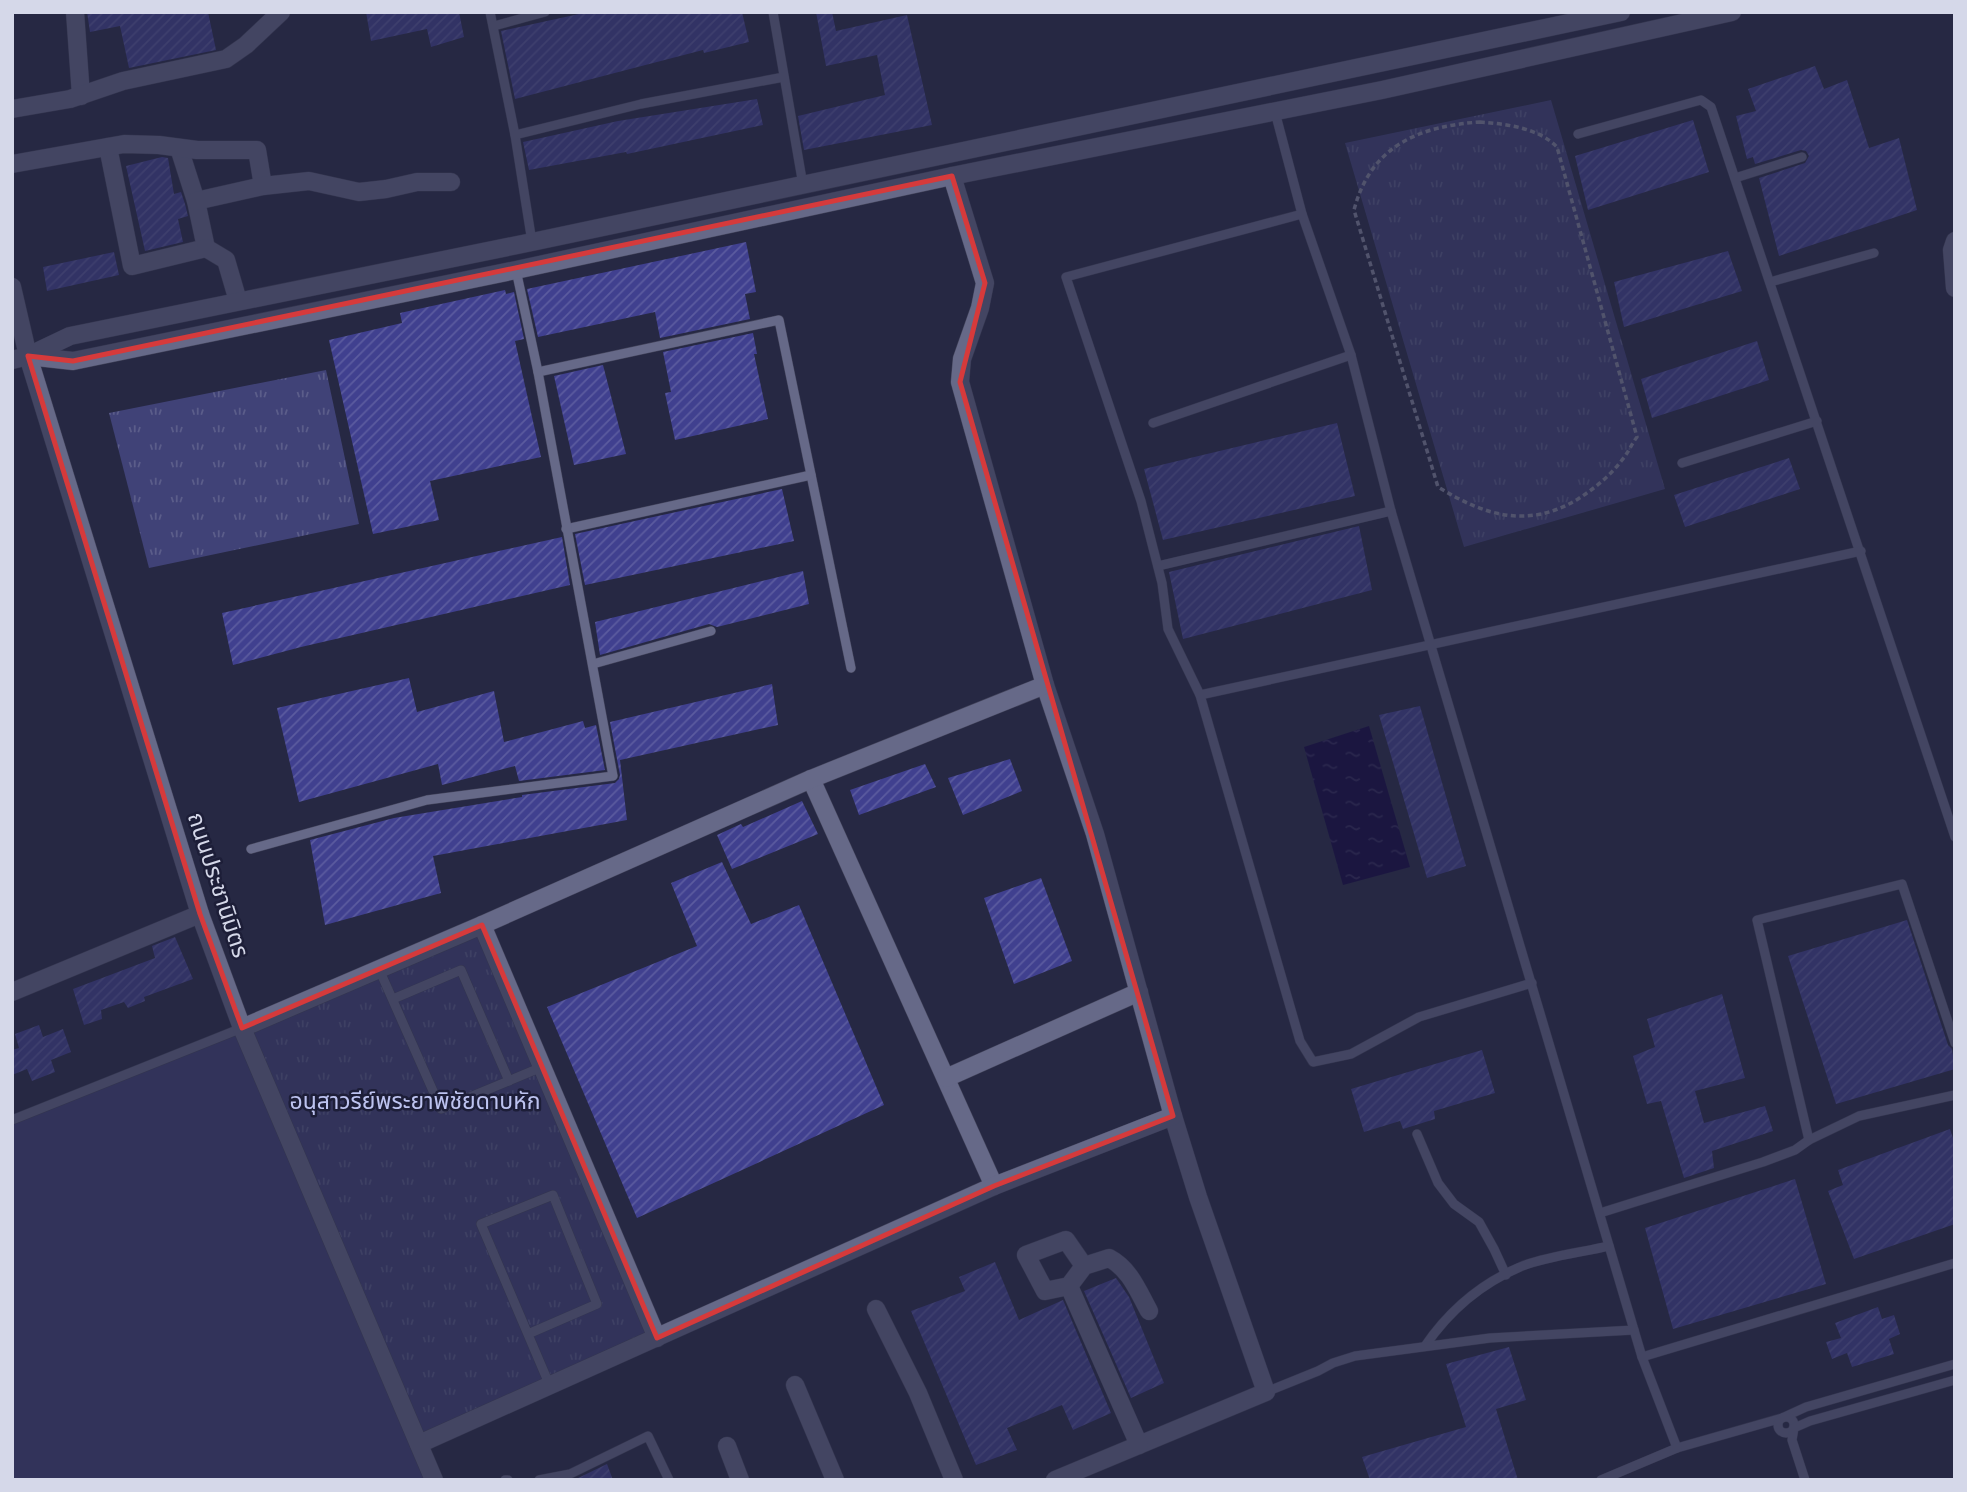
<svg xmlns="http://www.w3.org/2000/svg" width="1967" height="1492" font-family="Karla,'Noto Sans Thai',sans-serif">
  <defs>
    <pattern id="park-tufts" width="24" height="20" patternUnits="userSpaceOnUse" patternTransform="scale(1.75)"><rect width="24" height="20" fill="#404277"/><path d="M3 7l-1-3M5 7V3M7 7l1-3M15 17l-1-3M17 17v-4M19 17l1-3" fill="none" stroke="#5b5d8a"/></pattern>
    <pattern id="water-ripples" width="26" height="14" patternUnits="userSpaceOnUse" patternTransform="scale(1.75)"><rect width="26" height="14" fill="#0e023d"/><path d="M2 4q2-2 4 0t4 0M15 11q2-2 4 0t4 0" fill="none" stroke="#302659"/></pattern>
    <pattern id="building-hatch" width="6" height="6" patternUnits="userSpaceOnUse" patternTransform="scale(1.75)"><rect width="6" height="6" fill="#40408f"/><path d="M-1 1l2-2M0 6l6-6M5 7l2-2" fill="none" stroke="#5b5b9f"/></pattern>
  </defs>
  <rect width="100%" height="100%" fill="#262843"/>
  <g fill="url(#park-tufts)">
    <polygon points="1551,100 1665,489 1464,547 1345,143"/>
    <polygon points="326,370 359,524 149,568 109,413"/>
    <polygon points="482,925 657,1338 419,1444 242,1028"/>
  </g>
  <polygon fill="#404277" points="242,1028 434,1480 12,1480 12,1120"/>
  <polygon fill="url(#water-ripples)" points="1369,726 1410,867 1343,885 1304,747"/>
  <g fill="url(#building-hatch)">
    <polygon points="87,12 208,12 216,50 129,68 120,26 90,32"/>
    <polygon points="366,12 459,12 464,37 431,47 427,29 371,41"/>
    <polygon points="588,12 742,12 749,42 704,53 703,50 515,99 501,31"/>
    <polygon points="816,12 832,12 836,31 907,15 932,125 804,150 798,116 885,95 877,55 826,66"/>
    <polygon points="1815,66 1824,89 1847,80 1869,148 1899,138 1917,210 1779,256 1759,178 1805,163 1809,156 1806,151 1801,150 1755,164 1753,157 1747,159 1736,116 1756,111 1748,89"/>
    <polygon points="757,99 763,125 627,154 626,152 529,170 523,142 618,121"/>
    <polygon points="1693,120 1709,172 1588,210 1575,156"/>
    <polygon points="162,157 168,158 174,194 181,192 185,204 188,216 178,219 183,242 145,251 126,166"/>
    <polygon points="746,242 756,292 745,294 750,319 660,338 655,312 538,337 527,289"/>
    <polygon points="1728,251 1742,291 1624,327 1614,282"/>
    <polygon points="114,252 119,275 47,291 43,267"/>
    <polygon points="505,290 506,294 514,292 524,339 515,341 541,457 430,481 439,520 373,534 329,340 402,323 400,313"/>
    <polygon points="753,333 757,354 754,354 768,419 675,440 665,393 671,392 663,352"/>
    <polygon points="1757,341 1769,380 1652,418 1641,379"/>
    <polygon points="603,365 626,454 574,465 554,376"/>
    <polygon points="1337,423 1355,496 1163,540 1144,469"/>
    <polygon points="1789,458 1800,489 1685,527 1674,495"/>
    <polygon points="782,489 794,541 585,585 575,534"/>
    <polygon points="1359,526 1372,590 1183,639 1169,572"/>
    <polygon points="562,537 570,585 301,647 233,665 222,613"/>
    <polygon points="803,571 809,604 717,627 709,624 600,655 595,622"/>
    <polygon points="409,678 417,712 494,691 504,742 583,721 585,728 596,725 605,770 519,781 515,766 442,785 438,764 299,802 277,708"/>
    <polygon points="772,684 778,725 620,760 627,820 433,856 441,893 325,925 310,840 394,818 522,797 522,795 615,783 619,779 620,775 610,722"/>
    <polygon points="1420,706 1466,866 1427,878 1379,715"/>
    <polygon points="1010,759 1022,791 963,815 948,778"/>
    <polygon points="925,764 936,787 859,815 850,790"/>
    <polygon points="802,801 818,834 732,869 717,835 741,824 743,827"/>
    <polygon points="722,862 751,924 799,905 884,1105 637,1218 547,1007 697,946 671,883"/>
    <polygon points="1041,878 1072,961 1014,984 984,898"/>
    <polygon points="1907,920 1948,1045 1952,1049 1955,1069 1836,1104 1788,956"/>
    <polygon points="175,937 193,979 144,997 145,1001 128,1008 124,1002 101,1010 102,1019 84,1025 73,989 155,958 152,946"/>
    <polygon points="1722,994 1745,1078 1695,1091 1704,1123 1765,1106 1773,1131 1712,1151 1714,1168 1684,1178 1661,1101 1647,1104 1633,1056 1655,1047 1647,1019"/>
    <polygon points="39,1025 43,1037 63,1029 71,1052 51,1060 55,1072 32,1081 27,1069 12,1075 12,1050 19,1048 15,1034"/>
    <polygon points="1482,1050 1495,1093 1434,1111 1435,1119 1403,1129 1400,1121 1364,1132 1351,1089"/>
    <polygon points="1950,1129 1955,1144 1955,1224 1854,1259 1828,1191 1843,1185 1838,1170"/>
    <polygon points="1795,1179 1826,1284 1673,1329 1645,1228"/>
    <polygon points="995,1262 1019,1320 1063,1300 1111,1413 1073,1430 1062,1405 1007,1428 1017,1450 976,1465 911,1311 965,1291 959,1277"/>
    <polygon points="1116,1278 1129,1297 1164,1383 1131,1398 1084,1291"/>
    <polygon points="1878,1307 1882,1319 1894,1315 1900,1334 1889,1339 1894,1354 1852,1367 1847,1353 1832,1359 1826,1342 1841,1338 1835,1323"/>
    <polygon points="1509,1347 1526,1400 1496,1409 1518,1480 1370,1480 1362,1457 1466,1427 1446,1364"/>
    <polygon points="607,1464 613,1480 574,1480"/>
  </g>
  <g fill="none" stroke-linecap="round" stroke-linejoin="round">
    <defs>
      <g id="service">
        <polyline points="490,12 515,135 532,242"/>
        <polyline points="773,12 803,185"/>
        <polyline points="494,26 545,12"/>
        <polyline points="1275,112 1302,214 1351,355 1391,511 1642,1357 1677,1448 1782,1418 1806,1407 1955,1364"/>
        <polyline points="1578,134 1701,100 1711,107 1955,837"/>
        <polyline points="515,135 641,104 784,77"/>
        <polyline points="1735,178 1802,157"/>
        <polyline points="1302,214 1066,277 1141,501 1162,583 1168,629 1200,695 1300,1041 1313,1062 1351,1054 1419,1017 1532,983"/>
        <polyline points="1770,282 1874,253"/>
        <polyline points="538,372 779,320 851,668"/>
        <polyline points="1153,423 1351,355"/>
        <polyline points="1682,463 1817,421"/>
        <polyline points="566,529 811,475"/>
        <polyline points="1158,566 1391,511"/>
        <polyline points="593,664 711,631"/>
        <polyline points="1200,695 1861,551"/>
        <polyline points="251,849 427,800 613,776 538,372 516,270"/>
        <polyline points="379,969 441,1109 542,1067"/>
        <polyline points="393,999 461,970 509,1081"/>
        <polyline points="12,1120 242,1028"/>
        <polyline points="1417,1134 1438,1183 1454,1204 1479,1222 1494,1249 1506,1275"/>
        <polyline points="1809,1140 1757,920 1902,884 1955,1043"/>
        <polyline points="1600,1213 1763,1162 1795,1150 1809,1140 1859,1116 1955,1095"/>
        <polyline points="528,1334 597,1304 553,1195 481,1224 550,1386"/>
        <path d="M 1425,1346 C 1449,1311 1480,1284 1520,1267 C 1542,1257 1584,1252 1609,1246"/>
        <polyline points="1642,1357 1955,1263"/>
        <polyline points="1266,1392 1318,1371 1333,1363 1355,1356 1490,1338 1634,1330"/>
        <circle cx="1786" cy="1425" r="8"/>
        <polyline points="505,1480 508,1480"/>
        <polyline points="539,1480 570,1474 648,1436 669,1480"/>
        <polyline points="1601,1480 1677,1448"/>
        <polyline points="1805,1480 1792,1440 1794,1428 1810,1421 1955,1380"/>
      </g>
      <g id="minor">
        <polyline points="75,12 81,96"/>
        <polyline points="12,109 70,99 123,81 226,59 246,45 281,12"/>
        <polyline points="108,147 132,266 206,248 196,201 179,148"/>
        <polyline points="12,164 124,144 159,145 197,150 257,150 263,186"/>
        <polyline points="952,176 985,283 980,308 962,359 960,382 1045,685 1095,834 1173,1116 1198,1197 1266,1392 1055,1480"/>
        <polyline points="196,201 263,186 309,181 359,192 386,189 417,182 451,182"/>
        <polyline points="1955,241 1952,250 1955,288"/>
        <polyline points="206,248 226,260 238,301"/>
        <polyline points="28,356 73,361 516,270 952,176 1382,90 1732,12"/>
        <polyline points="12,360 28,356 70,336 532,242 1621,12"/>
        <polyline points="811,779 994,1186"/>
        <polyline points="482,925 657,1338"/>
        <polyline points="12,992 200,914"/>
        <polyline points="242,1028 482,925 811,779 1045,685"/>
        <polyline points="946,1078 1139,992"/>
        <path d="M 1084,1266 L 1066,1240 L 1026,1255 L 1045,1291 L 1069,1286 L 1084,1266 L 1109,1258 C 1130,1269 1138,1291 1149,1311"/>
        <polyline points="1069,1286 1139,1445"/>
        <polyline points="876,1309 918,1393 954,1480"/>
        <polyline points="795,1385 835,1480"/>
        <polyline points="419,1444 994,1186 1173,1116"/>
        <polyline points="727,1446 740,1480"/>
      </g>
      <polyline id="secondary" points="12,287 28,356 200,914 242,1028 434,1480"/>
    </defs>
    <use href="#service" stroke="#43445b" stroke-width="10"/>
    <use href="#minor" stroke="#43445b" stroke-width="19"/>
    <use href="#secondary" stroke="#43445b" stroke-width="19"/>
    <path stroke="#85889d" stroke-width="3.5" stroke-dasharray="5 3.5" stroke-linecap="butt" d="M 1480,122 C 1506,124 1539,128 1557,147 L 1637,437 C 1631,445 1628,453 1622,460 C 1610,476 1595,488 1578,499 C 1528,529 1485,516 1438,487 L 1354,210 C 1371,145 1420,126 1480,122 Z"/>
    <use href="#service" stroke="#666988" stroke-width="9"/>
    <use href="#minor" stroke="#666988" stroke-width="18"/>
    <use href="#secondary" stroke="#666988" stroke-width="18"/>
  </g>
  <path d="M0 0H1967V1492H0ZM 952,176 L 985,283 L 960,382 L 1173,1116 L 994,1186 L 657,1338 L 482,925 L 242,1028 L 200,914 L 28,356 L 73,361 Z" fill="#262843" fill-opacity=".55" fill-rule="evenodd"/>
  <path fill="none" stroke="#d63a3b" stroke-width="5" stroke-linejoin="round" d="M 952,176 L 985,283 L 960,382 L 1173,1116 L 994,1186 L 657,1338 L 482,925 L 242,1028 L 200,914 L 28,356 L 73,361 Z"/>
  <g text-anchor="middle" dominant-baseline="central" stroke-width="5" stroke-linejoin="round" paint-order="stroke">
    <g font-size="23" fill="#d5d8e9" stroke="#1d1e38">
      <text transform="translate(218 885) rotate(72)">ถนนประชานิมิตร</text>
    </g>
    <g font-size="23" fill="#bdc3f0" stroke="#1d1e38">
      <text x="415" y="1101">อนุสาวรีย์พระยาพิชัยดาบหัก</text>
    </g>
  </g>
  <rect width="1967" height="1492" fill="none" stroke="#d5d8e9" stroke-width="28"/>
</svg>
